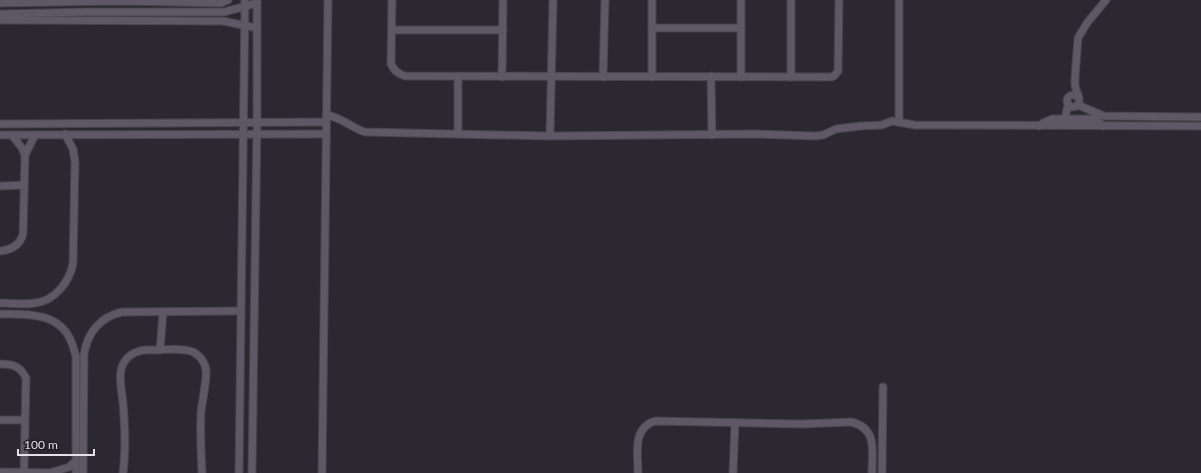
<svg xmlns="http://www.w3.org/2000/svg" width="1201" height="473" font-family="Lato,sans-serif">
  <rect width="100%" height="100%" fill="#2c2832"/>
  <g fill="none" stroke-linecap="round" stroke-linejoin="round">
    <defs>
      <g id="minor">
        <path d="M 392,0 L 391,64 C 394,71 398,74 405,76 L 832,77 L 835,75 L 838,71 L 839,0"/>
        <polyline points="0,3 120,1 221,3 228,0"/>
        <polyline points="0,14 87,12 224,12 257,3"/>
        <polyline points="0,20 212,21 223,21 257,28"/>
        <polyline points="652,28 741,28"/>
        <polyline points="392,30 503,30"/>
        <polyline points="711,76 712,135"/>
        <polyline points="502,77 503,0"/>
        <polyline points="603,77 605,0"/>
        <polyline points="652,77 652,0"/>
        <polyline points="741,77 741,0"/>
        <polyline points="791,77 791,0"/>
        <circle cx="1073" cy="101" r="6"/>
        <polyline points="1079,98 1075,86 1075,78 1078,38 1087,23 1106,0"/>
        <polyline points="1078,105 1104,116 1201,117"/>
        <path d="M 326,115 C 342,117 351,128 365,132 L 550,136 L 755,134 L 816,136 L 823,135 L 836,129 L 861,126 L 882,125 L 892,121 L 915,125 L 1201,126"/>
        <polyline points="1065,119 1067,109 1069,105"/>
        <polyline points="899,122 899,0"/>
        <polyline points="0,124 326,122"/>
        <polyline points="1039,126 1043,123 1052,119 1096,119 1103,126"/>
        <polyline points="458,134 458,77"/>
        <polyline points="0,135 326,134"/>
        <polyline points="12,135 22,148 25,155"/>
        <polyline points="550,136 553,0"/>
        <polyline points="0,186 24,185"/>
        <path d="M 0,251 C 11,250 20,245 23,234 L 25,155 L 35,135"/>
        <path d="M 0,303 C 11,303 24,305 35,303 C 55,301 70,281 73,263 L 75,162 L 73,149 L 65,134"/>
        <path d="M 0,314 C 26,314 59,312 71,341 C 73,345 74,351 76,356 L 76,473"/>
        <polyline points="160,350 163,312"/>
        <path d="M 0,364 C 13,364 20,366 26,378 L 24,472"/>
        <polyline points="0,420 24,420"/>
        <polyline points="0,472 56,473"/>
        <polyline points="53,472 69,467 76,461"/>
        <path d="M 83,473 L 84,355 C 87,333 100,317 122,312 L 240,311"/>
        <path d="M 123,473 C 126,450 125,426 123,403 C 122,393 119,381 121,370 C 124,356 137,349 150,350 C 162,350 186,347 195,353 C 201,357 205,363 206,370 C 207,381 202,401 201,412 C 200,432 201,453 202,473"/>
        <polyline points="239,473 245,0"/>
        <polyline points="252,473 257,123 257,0"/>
        <polyline points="322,473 328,0"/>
        <path d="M 638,473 C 638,454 632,428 655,421 L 801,424 L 851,422 C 878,428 872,452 872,473"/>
        <polyline points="733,473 735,423"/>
        <polyline points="882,473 883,387"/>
      </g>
    </defs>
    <use href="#minor" stroke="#46434b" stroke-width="9"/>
    <use href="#minor" stroke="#5d5864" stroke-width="7"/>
  </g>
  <path d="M18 449v6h76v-6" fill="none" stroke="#e3e0e7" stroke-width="2"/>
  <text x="24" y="449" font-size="12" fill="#e3e0e7" stroke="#231e28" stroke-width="3" paint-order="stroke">100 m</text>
</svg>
